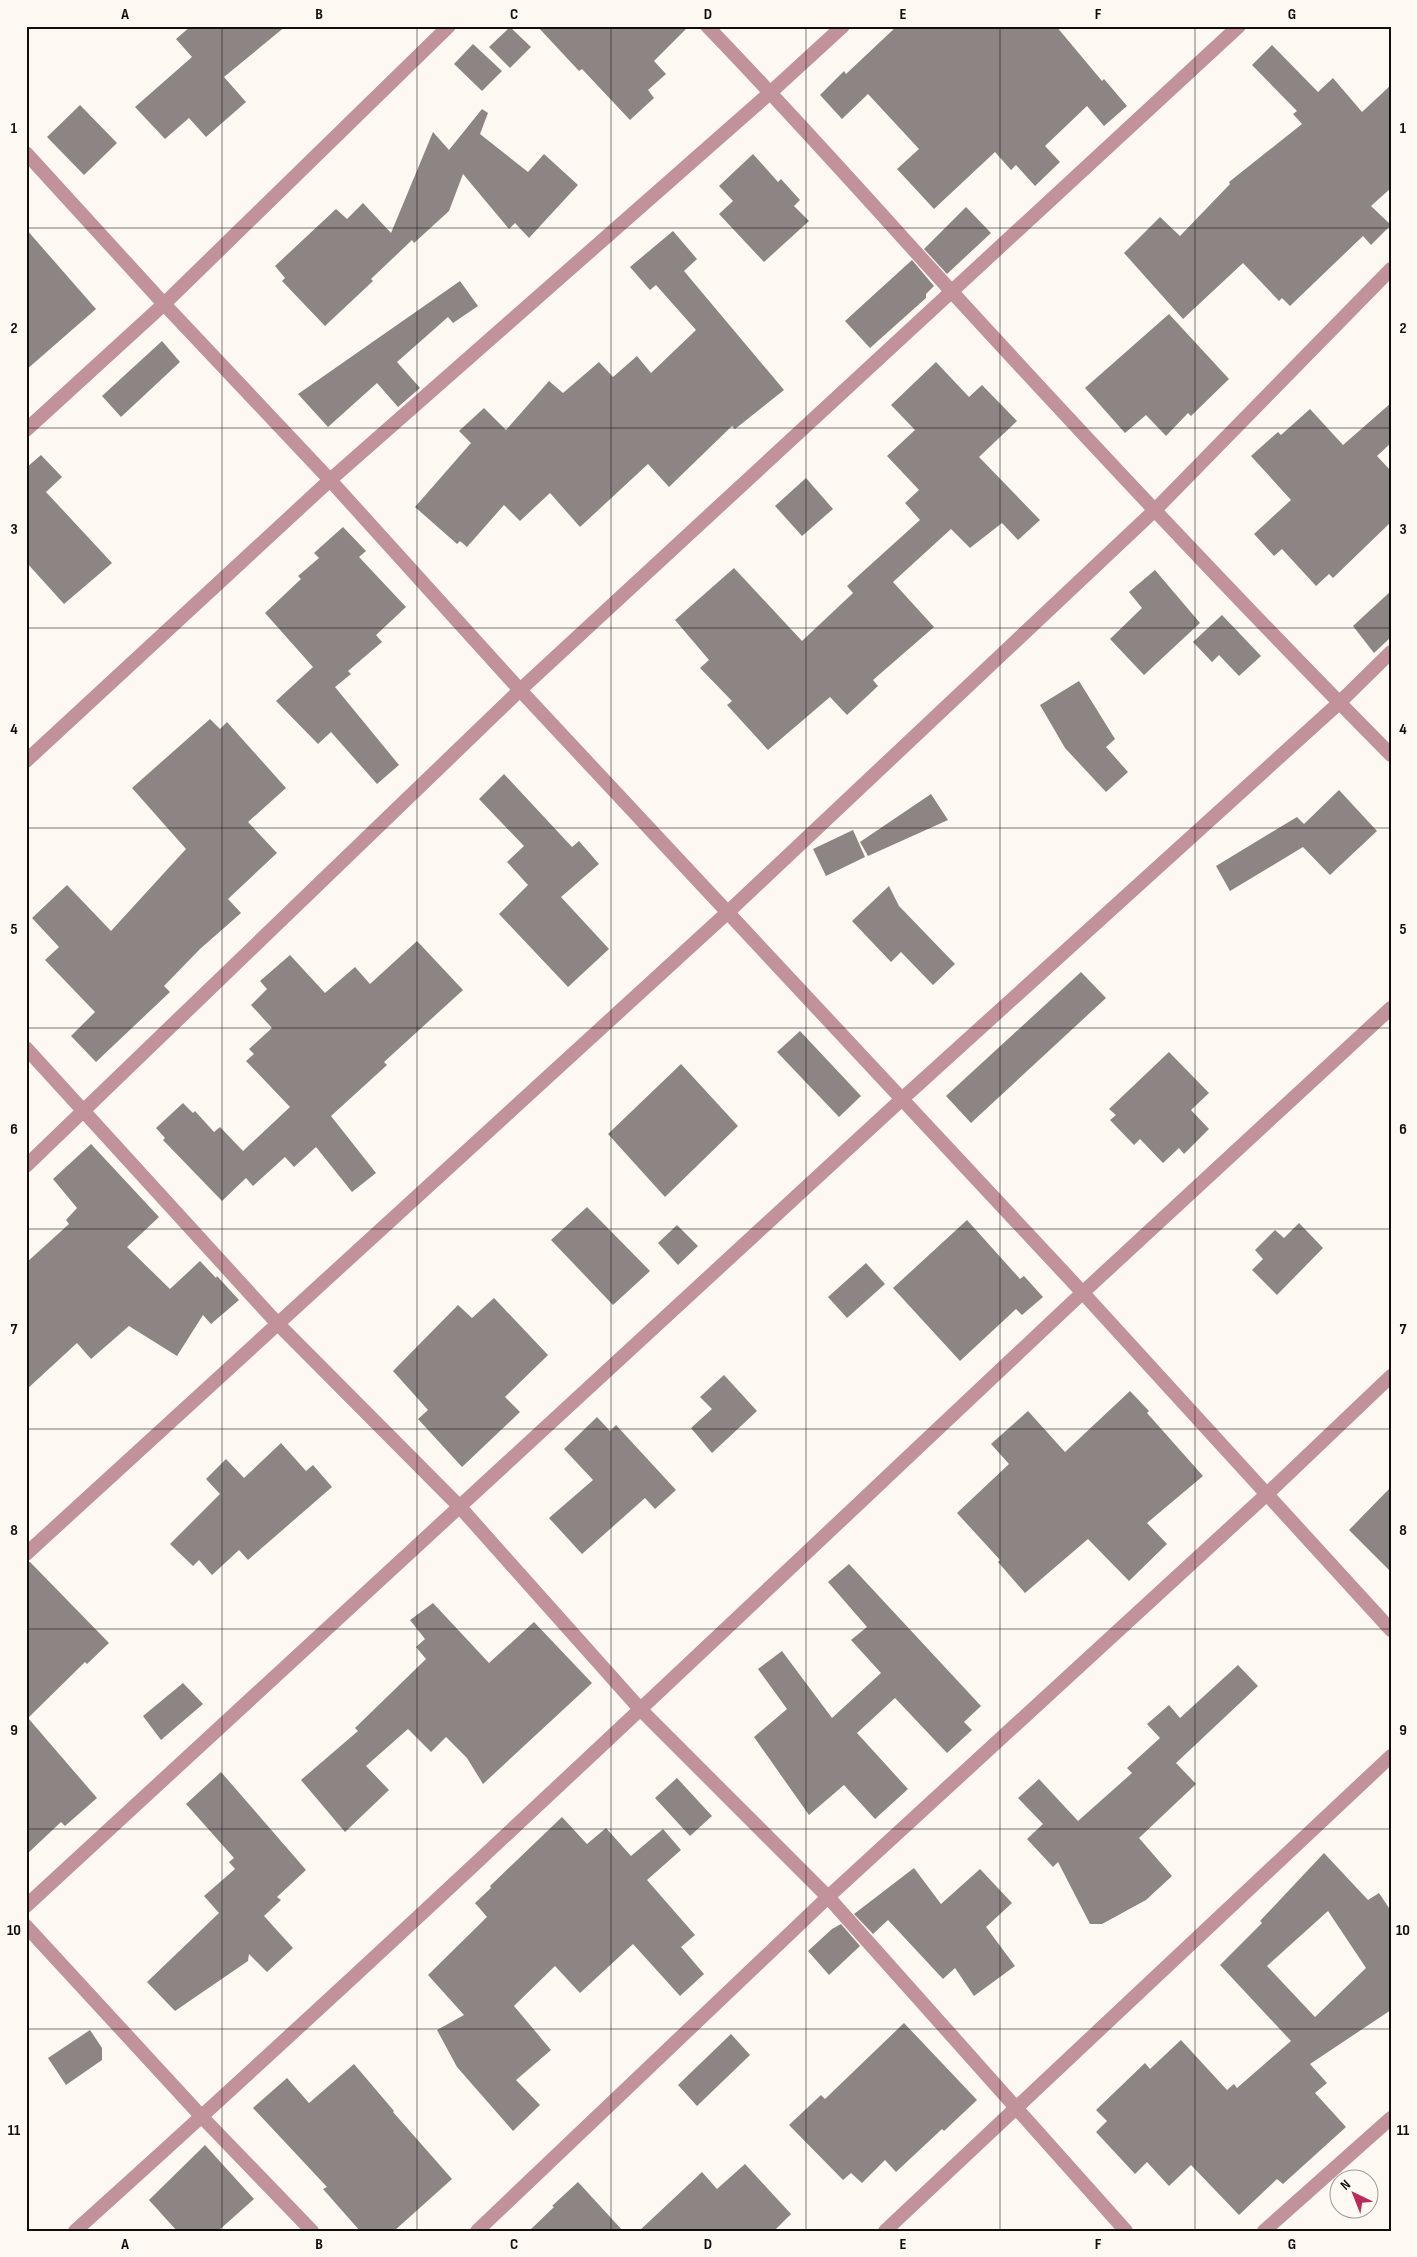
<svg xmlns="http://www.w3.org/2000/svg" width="1417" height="2257" font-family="'Sofia Sans Condensed',sans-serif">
  <rect width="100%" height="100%" fill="#fef8f3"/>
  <g fill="#8d8584" fill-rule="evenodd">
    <polygon points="191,26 286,26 224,77 246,102 206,137 189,118 165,139 135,107 192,57 176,39"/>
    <polygon points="537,26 689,26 654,61 666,74 648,90 654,98 630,120 582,69 579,71"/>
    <polygon points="897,26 1056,26 1102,81 1104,79 1127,106 1104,126 1087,106 1045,146 1060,162 1035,186 1016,165 1011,170 995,152 934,209 897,169 919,149 868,94 842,119 820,95 844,71 846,74"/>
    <polygon points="510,27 531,47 510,68 489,47"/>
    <polygon points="473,44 502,71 482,91 454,64"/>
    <polygon points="1272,45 1318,92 1333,78 1362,112 1391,85 1391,188 1371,206 1391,225 1371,245 1363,236 1290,306 1282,298 1279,301 1243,263 1183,319 1124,253 1160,217 1180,236 1230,184 1229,182 1302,124 1293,114 1297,111 1252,65"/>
    <polygon points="80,105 117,143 84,175 47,137"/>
    <polygon points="482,109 488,113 480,134 528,172 544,154 578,185 529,238 515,223 509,229 463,174 449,211 414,243 412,240 371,279 373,281 325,326 282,281 285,278 275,266 336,209 347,219 363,203 391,233 433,132 449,150"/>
    <polygon points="753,154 778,182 781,179 800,200 794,206 809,221 764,262 719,214 733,201 719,186"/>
    <polygon points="966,207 991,233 947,274 924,249"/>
    <polygon points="26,229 96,309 26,370"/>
    <polygon points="673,231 697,259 684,271 784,390 735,429 732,426 669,487 648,464 580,527 550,493 520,521 504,505 467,547 460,541 457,544 415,507 471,443 459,431 484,408 506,430 549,381 563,393 599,362 613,377 637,356 651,373 696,330 656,285 650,290 630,267"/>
    <polygon points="912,260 934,286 926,294 926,298 870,348 845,321"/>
    <polygon points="460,281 478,306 453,323 448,317 397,362 420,388 398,407 377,383 328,427 298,394"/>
    <polygon points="1169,314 1229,379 1191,416 1188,413 1166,436 1146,415 1125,433 1085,388"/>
    <polygon points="162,341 180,362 121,417 102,396"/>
    <polygon points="936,362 969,397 982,385 1017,421 979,457 1040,520 1018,540 1002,523 970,548 951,529 893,582 934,627 873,680 878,686 847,715 830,697 768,750 727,705 732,701 700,668 709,660 675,620 734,568 802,641 853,593 847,586 920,520 905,503 919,490 887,456 915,430 891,405"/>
    <polygon points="1391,403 1391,443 1377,456 1391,471 1391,522 1333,578 1329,574 1316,586 1282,549 1274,556 1254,534 1291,500 1251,456 1278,432 1281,435 1310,409 1343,445"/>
    <polygon points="41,455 62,477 46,492 112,563 64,604 26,562 26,468"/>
    <polygon points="806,478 833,509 802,536 775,506"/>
    <polygon points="343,527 366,551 359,557 406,607 376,635 382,642 348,671 351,674 335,687 399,765 377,784 331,732 318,744 276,701 313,667 265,613 301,579 298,576 319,558 314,553"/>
    <polygon points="1155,570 1200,623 1144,675 1110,639 1142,608 1129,592"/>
    <polygon points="1391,591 1391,637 1374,653 1353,626"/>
    <polygon points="1222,615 1261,656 1239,676 1219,655 1212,662 1193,642"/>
    <polygon points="1079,681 1115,739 1106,747 1128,772 1106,792 1065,748 1040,705"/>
    <polygon points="210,719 220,729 227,722 286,788 248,822 277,853 228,899 241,913 200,949 164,986 170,992 96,1062 71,1036 95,1012 45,960 59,947 32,918 67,885 111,931 186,849 132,788"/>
    <polygon points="504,774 572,847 579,841 599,864 561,897 609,949 568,987 499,914 528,885 507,862 524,846 479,799"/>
    <polygon points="1339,790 1377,831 1330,875 1303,847 1230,891 1216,866 1297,817 1304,824"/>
    <polygon points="931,794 948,820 868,856 860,842"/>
    <polygon points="853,830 865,857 826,876 813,849"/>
    <polygon points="889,886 899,906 955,964 933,985 901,952 891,962 852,921"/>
    <polygon points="417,941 463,990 384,1062 387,1065 331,1116 376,1173 352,1192 316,1147 294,1167 285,1157 253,1186 246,1178 222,1201 163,1140 165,1138 156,1128 183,1103 193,1113 195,1111 214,1132 220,1127 243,1151 290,1107 246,1061 254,1054 249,1049 272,1028 251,1005 267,989 260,981 290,955 325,993 355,967 370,984"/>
    <polygon points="1081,972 1106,998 971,1123 946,1096"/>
    <polygon points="800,1031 861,1096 839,1117 777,1052"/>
    <polygon points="1169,1052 1209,1093 1191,1110 1209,1129 1184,1154 1179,1148 1163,1163 1140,1139 1134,1145 1110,1120 1116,1115 1109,1109"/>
    <polygon points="681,1064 738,1126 665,1197 608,1134"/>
    <polygon points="91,1144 159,1217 127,1247 170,1289 200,1261 216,1278 217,1276 239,1300 211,1324 203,1315 177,1356 129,1326 91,1359 77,1343 26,1390 26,1263 69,1224 66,1220 77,1208 53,1179"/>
    <polygon points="587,1207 650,1271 613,1305 551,1240"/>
    <polygon points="967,1220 1020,1279 1024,1276 1043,1297 1022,1315 1016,1309 960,1361 893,1288"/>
    <polygon points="1299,1223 1323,1248 1277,1295 1252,1270 1263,1259 1255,1250 1275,1230 1284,1238"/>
    <polygon points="677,1225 698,1246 678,1265 658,1243"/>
    <polygon points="866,1263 885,1284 847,1318 828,1297"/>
    <polygon points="494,1298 548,1355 505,1397 520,1412 462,1467 418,1419 428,1410 393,1371 458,1305 472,1318"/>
    <polygon points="724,1375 757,1411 712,1453 691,1428 712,1409 700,1397"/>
    <polygon points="1130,1391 1149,1411 1147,1413 1203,1476 1147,1523 1167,1544 1129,1581 1088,1539 1025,1593 998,1562 1000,1560 957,1513 1009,1464 991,1444 1028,1411 1065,1452"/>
    <polygon points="597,1417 610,1431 616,1425 676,1490 655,1509 645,1498 582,1554 549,1518 593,1480 564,1449"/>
    <polygon points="281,1443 306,1471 313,1465 332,1487 248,1560 239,1550 212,1575 199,1560 193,1566 170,1544 220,1494 206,1479 226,1459 244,1478"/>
    <polygon points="1391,1487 1391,1572 1349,1530"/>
    <polygon points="30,1562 109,1643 87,1664 85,1662 28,1718 97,1798 65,1826 61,1822 26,1855 26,1563"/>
    <polygon points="849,1564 981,1706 964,1722 972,1730 947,1753 895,1698 857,1733 908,1789 875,1819 844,1785 809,1815 754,1737 787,1709 758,1669 782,1651 832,1718 881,1673 851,1640 867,1627 828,1582"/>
    <polygon points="433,1603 489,1663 534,1622 592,1683 483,1784 467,1758 446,1737 431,1752 408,1729 366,1766 389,1790 345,1832 301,1780 358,1731 355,1728 426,1659 416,1647 425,1639 410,1620"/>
    <polygon points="1238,1665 1258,1686 1176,1763 1196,1784 1139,1838 1172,1876 1146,1900 1102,1924 1090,1924 1058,1862 1053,1867 1027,1839 1043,1824 1018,1798 1039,1779 1078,1821 1132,1773 1127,1768 1160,1738 1147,1724 1169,1705 1180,1718"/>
    <polygon points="183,1683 203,1704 161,1740 143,1716"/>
    <polygon points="221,1772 306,1870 277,1897 281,1900 264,1916 293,1948 267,1972 249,1954 248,1961 175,2011 147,1982 219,1913 204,1896 235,1869 229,1862 234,1858 186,1804"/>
    <polygon points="677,1778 712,1816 690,1836 655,1798"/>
    <polygon points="562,1817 587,1844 606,1828 631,1856 663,1829 681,1850 647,1880 695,1935 681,1947 704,1974 680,1996 633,1944 580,1993 555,1966 514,2006 551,2050 516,2080 540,2105 513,2131 457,2067 437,2030 464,2015 428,1975 487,1917 475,1903 491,1888 490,1886"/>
    <path d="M 1324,1853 L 1368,1900 L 1379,1893 L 1391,1911 L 1391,2010 L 1310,2064 L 1327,2083 L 1315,2093 L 1346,2127 L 1283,2184 L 1277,2179 L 1239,2215 L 1191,2165 L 1169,2186 L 1147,2162 L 1135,2174 L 1096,2132 L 1107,2121 L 1096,2110 L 1145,2063 L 1150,2069 L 1181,2040 L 1227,2090 L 1234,2084 L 1237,2088 L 1291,2041 L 1220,1965 L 1262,1923 L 1260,1921 ZM 1328,1911 L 1366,1968 L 1315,2017 L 1267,1966 Z"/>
    <polygon points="914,1868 941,1904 980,1869 1012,1903 986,1927 1015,1966 974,1996 955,1968 943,1979 888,1920 873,1934 854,1914"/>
    <polygon points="841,1924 860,1946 829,1975 808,1951 832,1929"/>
    <polygon points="904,2023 977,2100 944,2131 942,2129 896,2172 885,2160 862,2183 851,2173 843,2180 789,2125 821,2095 825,2099"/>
    <polygon points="90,2030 102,2048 102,2060 66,2085 48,2058"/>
    <polygon points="731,2034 750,2055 697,2106 678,2085"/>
    <polygon points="354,2064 394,2111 393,2112 452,2179 394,2231 360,2231 323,2189 327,2187 253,2108 287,2078 309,2103"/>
    <polygon points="205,2145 254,2199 218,2231 177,2231 149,2200"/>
    <polygon points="745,2164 791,2214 774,2231 639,2231 702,2172 717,2189"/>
    <polygon points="578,2182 623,2231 529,2231 554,2207 552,2206"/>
  </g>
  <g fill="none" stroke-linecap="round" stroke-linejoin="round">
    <g stroke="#c19299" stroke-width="14">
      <path d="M 707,26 C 791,113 871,203 952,292 C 1096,449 1241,604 1391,755"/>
      <polyline points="26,153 164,304 330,480 520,690 1083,1293 1391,1630"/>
      <polyline points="26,430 164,304 449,26"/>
      <polyline points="26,761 330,480 771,92 843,26"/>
      <polyline points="26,1048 277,1323 459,1506 641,1710 828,1897 1126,2231"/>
      <polyline points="26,1166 520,690 1239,26"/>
      <polyline points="26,1554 727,913 1155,510 1391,269"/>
      <polyline points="26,1906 902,1099 1339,703 1391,652"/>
      <polyline points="26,1926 202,2117 312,2231"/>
      <path d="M 75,2231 C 415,1925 746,1609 1079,1296 C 1183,1199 1287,1104 1391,1008"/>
      <polyline points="477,2231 828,1897 1267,1494 1391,1376"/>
      <polyline points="885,2231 1391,1756"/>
      <polyline points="1264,2231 1391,2118"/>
    </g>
  </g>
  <path fill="none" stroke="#110f0d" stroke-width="1" stroke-opacity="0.55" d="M 222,26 L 222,2231M 417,26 L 417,2231M 611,26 L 611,2231M 806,26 L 806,2231M 1000,26 L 1000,2231M 1195,26 L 1195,2231M 26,228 L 1391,228M 26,428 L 1391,428M 26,628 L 1391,628M 26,828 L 1391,828M 26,1028 L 1391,1028M 26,1229 L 1391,1229M 26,1429 L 1391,1429M 26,1629 L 1391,1629M 26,1829 L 1391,1829M 26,2029 L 1391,2029"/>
  <rect width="1417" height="2257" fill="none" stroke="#fef8f3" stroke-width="55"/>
  <g transform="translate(1354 2194) rotate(317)"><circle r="24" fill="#fef8f3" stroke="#9f9b97"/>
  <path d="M0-4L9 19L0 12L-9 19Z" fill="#b92b5b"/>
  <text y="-8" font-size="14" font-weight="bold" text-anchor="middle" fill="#110f0d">N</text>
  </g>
  <rect x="28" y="28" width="1362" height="2202" fill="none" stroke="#110f0d" stroke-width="2"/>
  <g font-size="16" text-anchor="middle" font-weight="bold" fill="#110f0d">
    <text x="125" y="19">A</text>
    <text x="319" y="19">B</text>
    <text x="514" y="19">C</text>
    <text x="708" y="19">D</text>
    <text x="903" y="19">E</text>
    <text x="1098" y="19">F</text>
    <text x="1292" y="19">G</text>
    <text x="14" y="133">1</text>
    <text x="1403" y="133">1</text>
    <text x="14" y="333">2</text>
    <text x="1403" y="333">2</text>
    <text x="14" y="534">3</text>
    <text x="1403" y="534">3</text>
    <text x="14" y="734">4</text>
    <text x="1403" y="734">4</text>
    <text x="14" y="934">5</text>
    <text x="1403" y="934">5</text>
    <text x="14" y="1134">6</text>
    <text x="1403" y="1134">6</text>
    <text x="14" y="1334">7</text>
    <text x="1403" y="1334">7</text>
    <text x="14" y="1535">8</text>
    <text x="1403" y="1535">8</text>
    <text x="14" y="1735">9</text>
    <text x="1403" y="1735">9</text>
    <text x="14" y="1935">10</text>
    <text x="1403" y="1935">10</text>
    <text x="14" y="2135">11</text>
    <text x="1403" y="2135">11</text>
    <text x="125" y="2249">A</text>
    <text x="319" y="2249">B</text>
    <text x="514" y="2249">C</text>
    <text x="708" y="2249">D</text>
    <text x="903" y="2249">E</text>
    <text x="1098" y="2249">F</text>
    <text x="1292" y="2249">G</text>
  </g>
</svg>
